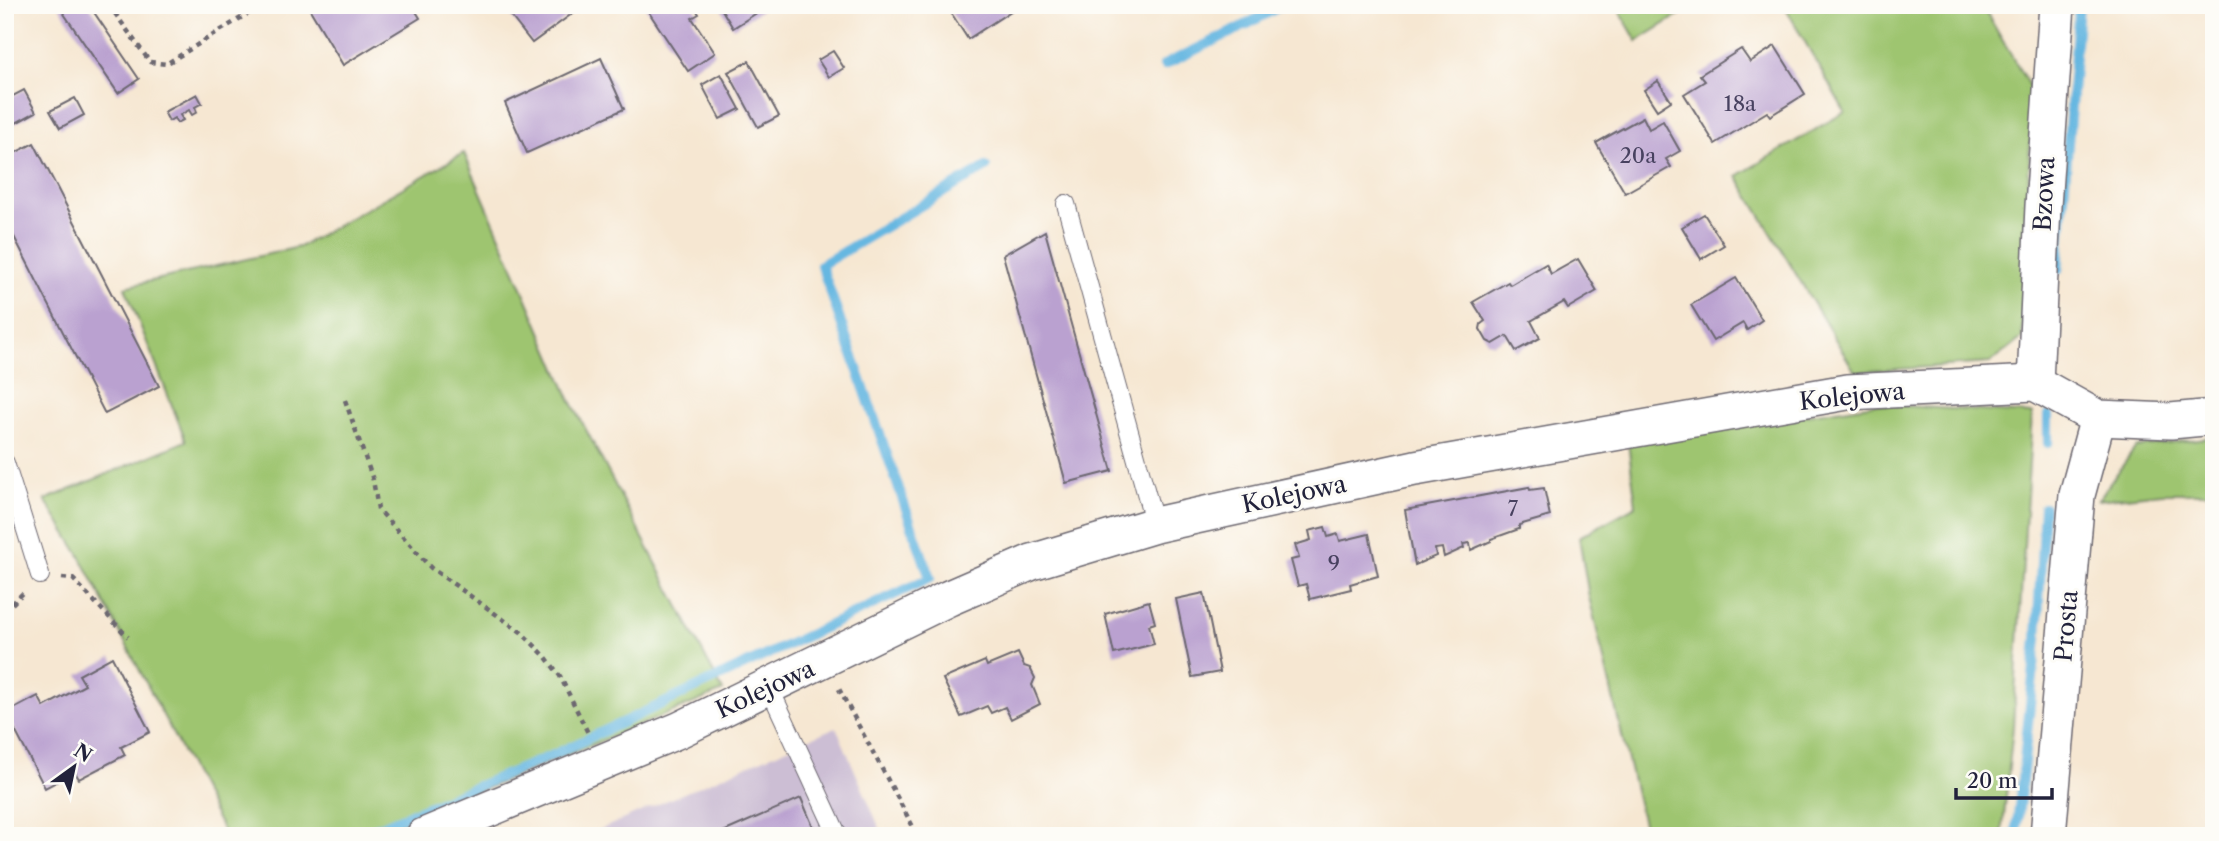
<svg xmlns="http://www.w3.org/2000/svg" width="2219" height="841" font-family="'Libre Caslon Text',serif">
  <rect width="100%" height="100%" fill="#fdfcf7"/>
  <filter id="ink" filterUnits="userSpaceOnUse"><feTurbulence type="fractalNoise" baseFrequency=".0143" numOctaves="2"/><feDisplacementMap in="SourceGraphic" scale="14" xChannelSelector="R" yChannelSelector="G"/><feConvolveMatrix kernelMatrix="1 2 1 2 8 2 1 2 1" color-interpolation-filters="sRGB"/></filter>
  <filter id="wash" filterUnits="userSpaceOnUse"><feTurbulence type="fractalNoise" baseFrequency=".00686" numOctaves="4" result="noise"/><feDisplacementMap in="SourceGraphic" scale="28" xChannelSelector="R" yChannelSelector="G"/><feGaussianBlur stdDeviation="1.57" result="paint"/><feColorMatrix in="noise" values="0 0 0 0 0 0 0 0 0 0 0 0 0 0 0 0 0 1.4 0 .05"/><feComposite in="paint" operator="in"/></filter>
  <g filter="url(#wash)">
    <rect width="100%" height="100%" fill="#f6e7d2"/>
    <polygon fill="#ccbed4" points="836,727 883,836 585,836"/>
    <g fill="#9ec570" stroke="#607456" stroke-width="2">
      <polygon points="1616,5 1695,5 1637,41"/>
      <polygon points="1784,5 1982,5 2032,91 2022,338 1990,363 1855,372 1737,176 1845,112"/>
      <polygon points="464,153 570,399 723,691 371,836 226,836 79,554 45,500 186,441 125,287 299,247"/>
      <polygon points="1874,404 2032,414 2013,727 2002,836 1646,836 1589,597 1579,537 1636,506 1628,443"/>
      <polygon points="2214,437 2214,493 2162,493 2098,500 2136,447"/>
    </g>
    <g fill="none" stroke-linecap="round" stroke-linejoin="round">
      <g stroke="#66b7e1" stroke-width="10">
        <polyline points="1164,65 1240,28 1282,5"/>
        <polyline points="2058,270 2079,5"/>
        <polyline points="2048,443 2048,415"/>
        <polyline points="357,836 553,755 930,578 821,265 986,167"/>
        <polyline points="2016,836 2037,639 2044,507"/>
      </g>
    </g>
    <g id="blocks">
      <g fill="#baa1d0">
        <polygon points="58,5 89,5 139,79 118,93"/>
        <polygon points="313,5 412,5 420,18 343,65 309,8"/>
        <polygon points="502,5 584,5 532,43"/>
        <polygon points="644,5 693,5 699,14 692,18 715,53 688,71"/>
        <polygon points="719,5 769,5 733,28"/>
        <polygon points="946,5 1020,5 968,39"/>
        <polygon points="1775,46 1805,94 1770,116 1767,112 1715,144 1684,94 1705,81 1700,75 1741,49 1750,62"/>
        <polygon points="833,51 844,68 829,77 818,60"/>
        <polygon points="601,58 624,109 527,153 505,103"/>
        <polygon points="749,61 779,116 758,127 728,72"/>
        <polygon points="721,74 740,109 720,119 702,85"/>
        <polygon points="1658,81 1671,101 1657,110 1644,90"/>
        <polygon points="24,90 36,112 5,129 5,100"/>
        <polygon points="197,94 202,103 195,107 197,112 192,115 189,110 180,115 183,120 177,123 174,118 169,121 164,112"/>
        <polygon points="75,98 84,115 60,128 50,111"/>
        <polygon points="1643,117 1649,129 1663,121 1680,151 1666,159 1671,167 1625,193 1596,143"/>
        <polygon points="34,143 159,386 105,414 5,219 5,158"/>
        <polygon points="1704,214 1724,245 1701,259 1682,227"/>
        <polygon points="1045,231 1112,471 1066,483 1003,255"/>
        <polygon points="1578,259 1597,291 1568,308 1564,302 1531,321 1540,338 1516,351 1507,336 1493,344 1487,341 1480,329 1481,324 1485,321 1473,302 1508,282 1510,285 1546,264 1551,274"/>
        <polygon points="1736,278 1762,320 1747,330 1743,323 1713,341 1691,305"/>
        <polygon points="1529,487 1530,490 1544,488 1550,516 1519,525 1519,529 1491,539 1491,541 1471,550 1470,543 1463,544 1464,548 1444,557 1442,548 1435,549 1436,556 1415,565 1405,510"/>
        <polygon points="1325,527 1328,537 1338,534 1340,541 1369,534 1378,576 1350,584 1351,589 1310,599 1306,584 1298,586 1291,560 1299,558 1295,545 1311,540 1309,531"/>
        <polygon points="1204,593 1220,672 1192,677 1176,599"/>
        <polygon points="1149,601 1155,623 1149,625 1154,644 1114,654 1105,614"/>
        <polygon points="1018,653 1024,666 1030,668 1035,678 1032,685 1040,704 1011,719 1005,707 991,713 987,706 961,717 943,679 985,661 987,666"/>
        <polygon points="112,657 150,732 121,747 125,755 79,779 75,772 45,788 6,713 38,696 44,707 85,685 79,675"/>
        <polygon points="801,798 817,836 714,836"/>
      </g>
    </g>
  </g>
  <g filter="url(#ink)">
    <use href="#blocks" fill-opacity="0" stroke="#6c6770" stroke-width="2"/>
    <g fill="none" stroke-linecap="round" stroke-linejoin="round">
      <defs>
        <g id="service">
          <polyline points="1066,204 1155,525"/>
          <polyline points="5,463 40,575"/>
          <polyline points="769,687 838,836"/>
        </g>
        <g id="minor">
          <polyline points="2035,383 2043,206 2057,5"/>
          <polyline points="424,836 679,730 949,598 1032,562 1155,525 1415,468 1847,392 2035,383 2098,418 2171,421 2214,417"/>
          <polyline points="2048,836 2077,495 2098,418"/>
        </g>
      </defs>
      <use href="#service" stroke="#6c6770" stroke-width="20"/>
      <use href="#minor" stroke="#6c6770" stroke-width="38"/>
      <g stroke="#6c6770" stroke-width="4.5" stroke-dasharray="5 5" stroke-linecap="butt">
        <polyline points="109,5 150,62 166,64 262,5"/>
        <polyline points="345,400 373,480 378,509 431,568 521,632 545,656 560,676 588,733"/>
        <polyline points="62,578 73,579 128,637"/>
        <polyline points="5,611 25,591"/>
        <polyline points="839,689 918,836"/>
      </g>
      <use href="#service" stroke="#fff" stroke-width="18"/>
      <use href="#minor" stroke="#fff" stroke-width="35"/>
    </g>
  </g>
  <g text-anchor="middle" dominant-baseline="central" stroke-width="6" stroke-linejoin="round" paint-order="stroke">
    <g font-size="21" fill="#484260">
      <text x="1740" y="103">18a</text>
      <text x="1638" y="155">20a</text>
      <text x="1513" y="508">7</text>
      <text x="1334" y="563">9</text>
    </g>
    <g font-size="24" fill="#22223b" stroke="#fdfcf7">
      <text transform="translate(2044 194) rotate(-87)">Bzowa</text>
      <text transform="translate(1852 396) rotate(-6)">Kolejowa</text>
      <text transform="translate(1294 494) rotate(-12)">Kolejowa</text>
      <text transform="translate(2066 626) rotate(-85)">Prosta</text>
      <text transform="translate(765 689) rotate(-25)">Kolejowa</text>
    </g>
  </g>
  <rect width="2219" height="841" fill="none" stroke="#fdfcf7" stroke-width="28"/>
  <g transform="translate(74 767) rotate(33)" stroke="#fdfcf7" stroke-width="5" paint-order="stroke">
  <path d="M0-5L12 26L0 18L-12 26Z" fill="#22223b"/>
  <text y="-10" font-size="19" font-weight="bold" text-anchor="middle" fill="#22223b">N</text>
  </g>
  <path d="M1956 788v10h96v-10" fill="none" stroke="#22223b" stroke-width="3.5"/>
  <text x="1967" y="788" font-size="21" fill="#22223b" stroke="#fdfcf7" stroke-width="5" paint-order="stroke">20 m</text>
</svg>
